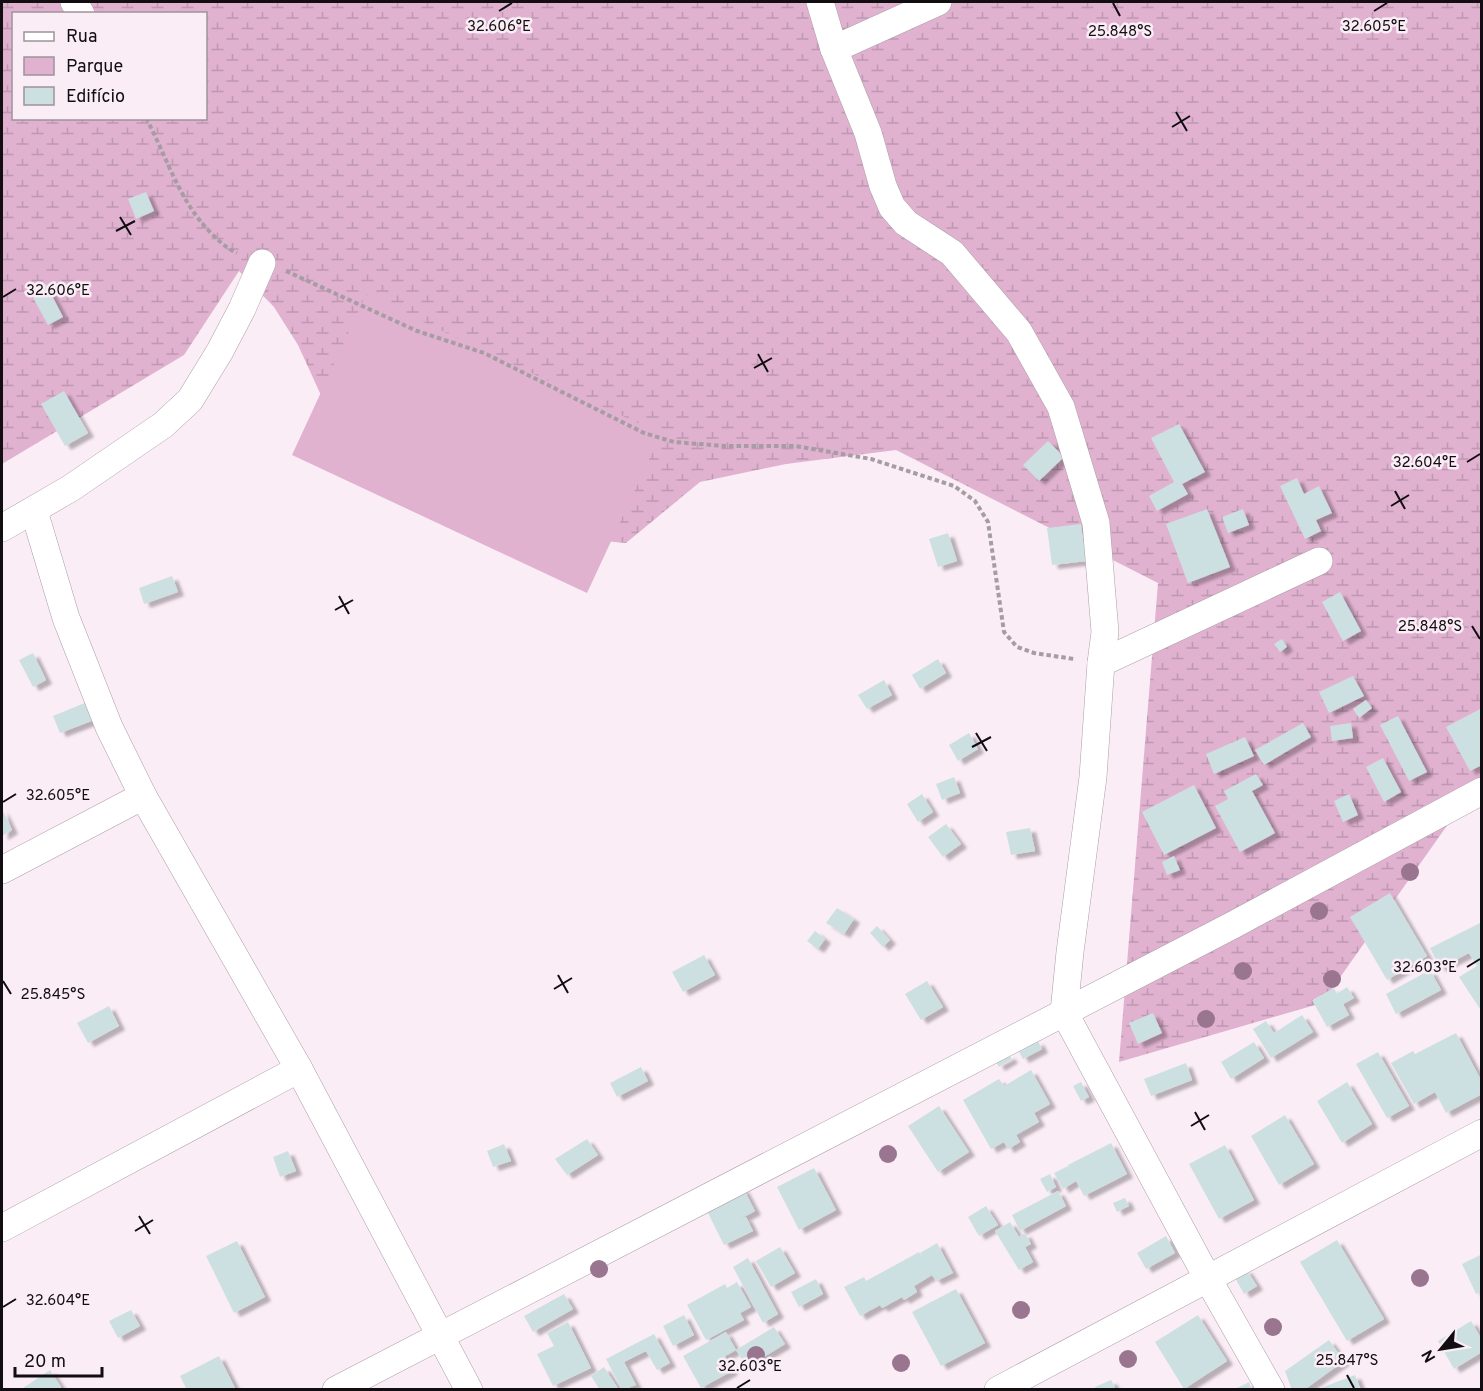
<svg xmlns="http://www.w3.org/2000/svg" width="1483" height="1391" font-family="Overpass,sans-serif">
  <defs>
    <pattern id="wetland-marsh" width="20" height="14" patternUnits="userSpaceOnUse" patternTransform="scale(1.5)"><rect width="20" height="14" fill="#e0b2d0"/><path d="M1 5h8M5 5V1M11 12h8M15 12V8" fill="none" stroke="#bf98b2"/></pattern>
    <filter id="shadow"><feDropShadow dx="6" dy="4" stdDeviation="1.5" flood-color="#0004"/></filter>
  </defs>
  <rect width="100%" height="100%" fill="#fbedf6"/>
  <path fill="url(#wetland-marsh)" fill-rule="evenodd" d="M 2,2 L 1481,2 L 1481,789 L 1465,800 L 1322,1003 L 1119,1062 L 1158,583 L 896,450 L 786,464 L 700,482 L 626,543 L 446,527 L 346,450 L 298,345 L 274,307 L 239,271 L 184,355 L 2,464 ZM 14,14 L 206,14 L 206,118 L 14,118 Z"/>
  <polygon fill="#e0b2d0" points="366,295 661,434 587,593 292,455"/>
  <g fill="#cde0e1" filter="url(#shadow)">
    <polygon points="146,192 154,211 136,219 128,199"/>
    <polygon points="46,284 63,317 48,325 30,292"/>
    <polygon points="64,391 88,433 65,446 41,404"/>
    <polygon points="1179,424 1205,472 1182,484 1188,494 1157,511 1149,496 1174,482 1151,438"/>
    <polygon points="1048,441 1064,457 1039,481 1023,465"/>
    <polygon points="1297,478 1304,494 1319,486 1332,513 1316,520 1321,531 1305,539 1280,486"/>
    <polygon points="1207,509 1230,567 1188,583 1166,524"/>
    <polygon points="1243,509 1249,525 1228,533 1222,517"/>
    <polygon points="1081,524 1087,561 1052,565 1047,528"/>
    <polygon points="948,533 957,561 938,567 929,539"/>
    <polygon points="172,576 178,592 144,604 139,588"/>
    <polygon points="1340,592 1361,631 1343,641 1322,602"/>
    <polygon points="1282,639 1287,647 1280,652 1274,644"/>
    <polygon points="33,653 46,680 33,687 19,660"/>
    <polygon points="938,659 946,673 920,689 912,675"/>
    <polygon points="1353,676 1364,696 1329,713 1319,692"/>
    <polygon points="884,680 892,695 867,709 858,695"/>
    <polygon points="1366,700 1372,708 1359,718 1353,709"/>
    <polygon points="87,702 94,720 60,733 53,716"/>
    <polygon points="1482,708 1482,765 1470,771 1446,727"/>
    <polygon points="1398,716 1427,772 1409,781 1380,725"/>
    <polygon points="1303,723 1311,737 1264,765 1255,750"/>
    <polygon points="1351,723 1353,738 1332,741 1330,726"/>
    <polygon points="969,733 978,749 958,761 949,745"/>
    <polygon points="1245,737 1254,756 1214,774 1206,754"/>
    <polygon points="1383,758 1401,792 1384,802 1366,767"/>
    <polygon points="1256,774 1263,785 1252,791 1275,833 1240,852 1215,806 1228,799 1224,791"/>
    <polygon points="954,777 960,793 942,800 936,784"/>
    <polygon points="1194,785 1216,828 1164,855 1142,812"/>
    <polygon points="922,794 933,812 918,822 907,804"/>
    <polygon points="1349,794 1358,815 1343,822 1334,801"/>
    <polygon points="2,809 12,830 2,836"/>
    <polygon points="946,824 961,844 943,857 928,837"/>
    <polygon points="1030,828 1035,851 1011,855 1006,832"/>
    <polygon points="1174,856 1180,870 1167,875 1162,862"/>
    <polygon points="1390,893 1427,956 1387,980 1350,917"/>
    <polygon points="837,908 854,919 844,934 826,923"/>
    <polygon points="1482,922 1482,1012 1459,977 1477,966 1469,953 1440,968 1430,948"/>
    <polygon points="877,926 890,940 883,947 870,933"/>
    <polygon points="815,931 825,939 818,949 807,941"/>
    <polygon points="704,955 715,975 683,992 672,972"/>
    <polygon points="1430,970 1441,990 1396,1014 1386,994"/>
    <polygon points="927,981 943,1007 921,1020 905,994"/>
    <polygon points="1347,987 1354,998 1343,1004 1349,1015 1327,1027 1312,1000 1334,988 1337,994"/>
    <polygon points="109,1006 119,1026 88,1043 77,1023"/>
    <polygon points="1153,1013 1162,1033 1138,1044 1129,1023"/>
    <polygon points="1302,1015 1313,1032 1271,1058 1253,1029 1266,1021 1274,1033"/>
    <polygon points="1456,1033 1482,1082 1482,1094 1446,1113 1435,1092 1414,1104 1391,1063 1413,1051 1415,1054"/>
    <polygon points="1038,1041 1042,1049 1023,1059 1019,1052"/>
    <polygon points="1254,1042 1264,1058 1231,1079 1221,1062"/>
    <polygon points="1378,1052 1409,1106 1387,1118 1356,1064"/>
    <polygon points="1009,1055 1012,1059 999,1067 996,1062"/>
    <polygon points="1186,1063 1192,1080 1151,1096 1144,1079"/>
    <polygon points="641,1067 648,1081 617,1097 610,1083"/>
    <polygon points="1031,1070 1050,1104 1034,1113 1039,1122 1016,1135 1020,1142 1008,1149 1004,1142 991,1149 963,1100 999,1079 1004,1086"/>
    <polygon points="1081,1082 1089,1097 1081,1101 1073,1086"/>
    <polygon points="1347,1082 1372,1124 1342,1143 1317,1101"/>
    <polygon points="939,1106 969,1152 938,1172 908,1126"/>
    <polygon points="1285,1115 1314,1164 1279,1185 1251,1136"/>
    <polygon points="587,1139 598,1155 567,1175 555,1159"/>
    <polygon points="1111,1143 1127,1174 1084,1196 1076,1181 1063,1189 1054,1173 1068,1166 1071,1172 1068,1165"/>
    <polygon points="504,1144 511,1161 493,1167 487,1151"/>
    <polygon points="1225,1145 1254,1200 1219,1219 1189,1164"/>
    <polygon points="288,1151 296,1171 280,1177 273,1157"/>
    <polygon points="814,1168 836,1210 799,1230 777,1187"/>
    <polygon points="1050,1174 1056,1187 1047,1192 1040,1179"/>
    <polygon points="743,1188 755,1211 740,1219 746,1217 753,1231 724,1245 705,1207"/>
    <polygon points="1058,1191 1066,1206 1020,1231 1012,1215"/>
    <polygon points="1125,1198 1129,1206 1117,1212 1113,1203"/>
    <polygon points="986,1206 998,1225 979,1236 968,1217"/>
    <polygon points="1010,1222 1019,1237 1025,1233 1031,1244 1025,1247 1033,1262 1019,1270 995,1231"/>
    <polygon points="1166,1236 1175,1253 1146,1269 1137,1253"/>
    <polygon points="1337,1240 1384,1319 1347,1341 1300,1262"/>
    <polygon points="237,1241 265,1297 234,1313 206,1256"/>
    <polygon points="937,1243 953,1273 936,1281 932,1275 914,1286 917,1292 904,1300 902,1297 882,1308 880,1305 860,1316 844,1287 864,1277 866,1281 919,1252 924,1261 920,1253"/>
    <polygon points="780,1247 795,1273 771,1287 756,1261"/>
    <polygon points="1482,1254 1482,1291 1476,1294 1462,1264"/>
    <polygon points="748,1258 778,1314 763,1323 733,1267"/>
    <polygon points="1246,1269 1257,1286 1244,1294 1234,1276"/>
    <polygon points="816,1279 823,1294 799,1307 791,1292"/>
    <polygon points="737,1282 751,1307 740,1313 744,1320 706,1340 687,1305 725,1284 727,1288"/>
    <polygon points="956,1289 985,1343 941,1366 912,1312"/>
    <polygon points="564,1294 573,1309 533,1332 524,1316"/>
    <polygon points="131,1310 140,1326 118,1338 109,1321"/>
    <polygon points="684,1315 694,1335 673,1346 663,1326"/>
    <polygon points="1198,1315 1227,1361 1184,1389 1155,1342"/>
    <polygon points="1471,1321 1482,1340 1482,1352 1454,1369 1438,1341"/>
    <polygon points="568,1322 591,1368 553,1386 537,1354 554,1346 547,1333"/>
    <polygon points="774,1327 785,1344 747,1367 736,1350"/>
    <polygon points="726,1332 736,1350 725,1356 732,1371 701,1388 683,1356"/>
    <polygon points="654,1334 670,1363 657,1370 646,1351 624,1362 636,1385 622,1390 606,1359"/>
    <polygon points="1329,1340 1344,1361 1304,1390 1292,1390 1285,1371"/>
    <polygon points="219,1356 236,1390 187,1390 180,1376"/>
    <polygon points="604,1367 619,1390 600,1390 591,1376"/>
    <polygon points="50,1370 61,1387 57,1390 24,1390 23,1388"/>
    <polygon points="1355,1375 1361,1390 1318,1390 1318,1389"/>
    <polygon points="1111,1380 1116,1390 1097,1390 1095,1387"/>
    <polygon points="1249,1382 1252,1390 1233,1390"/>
  </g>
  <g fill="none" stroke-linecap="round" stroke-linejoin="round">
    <defs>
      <g id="minor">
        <polyline points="74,2 81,14"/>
        <polyline points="820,2 834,49 868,133 883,186 892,207 906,223 952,253 1019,332 1061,407 1096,523 1105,632 1101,663 1093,777 1070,952 1064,1012 1208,1279 1271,1390"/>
        <polyline points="834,49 938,2"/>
        <polyline points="34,511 66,618 109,727 143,796 299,1069 469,1390"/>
        <polyline points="2,528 71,488 163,425 190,400 220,351 242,309 262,263"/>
        <polyline points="1101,663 1319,561"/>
        <polyline points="2,870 143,796"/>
        <polyline points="2,1228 299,1069"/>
        <polyline points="336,1390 1233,925 1482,791"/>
        <polyline points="998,1390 1482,1133"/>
      </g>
    </defs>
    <use href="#minor" stroke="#ab9ea6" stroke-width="28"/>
    <g stroke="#a69ca3" stroke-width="4" stroke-dasharray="4.5 3" stroke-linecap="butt">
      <path d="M 146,118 C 167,157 179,201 211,233 C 219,241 226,248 237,253"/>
      <polyline points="286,271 417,331 484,353 644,433 674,442 725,446 795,446 871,459 954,486 975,501 988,522 1004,632 1017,647 1034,653 1074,659"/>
    </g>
    <use href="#minor" stroke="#fff" stroke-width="27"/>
  </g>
  <g fill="#9a7590">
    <circle cx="1410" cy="872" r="9"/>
    <circle cx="1319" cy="911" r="9"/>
    <circle cx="1243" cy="971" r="9"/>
    <circle cx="1332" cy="979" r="9"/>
    <circle cx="1206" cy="1019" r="9"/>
    <circle cx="888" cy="1154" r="9"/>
    <circle cx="599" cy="1269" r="9"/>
    <circle cx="1420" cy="1278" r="9"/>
    <circle cx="1021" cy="1310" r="9"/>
    <circle cx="1273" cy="1327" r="9"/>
    <circle cx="756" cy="1355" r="9"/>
    <circle cx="1128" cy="1359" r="9"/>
    <circle cx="901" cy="1363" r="9"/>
  </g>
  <path fill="none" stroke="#110d10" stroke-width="2" d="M 1113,3 L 1120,16M 499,11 L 512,3M 1374,11 L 1387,3M 1176,112 L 1187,131M 1172,127 L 1190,116M 120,217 L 131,235M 116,231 L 135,221M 3,297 L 16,289M 758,354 L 768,372M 754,368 L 772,358M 1467,462 L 1480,454M 1395,491 L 1405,509M 1391,506 L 1409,495M 339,596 L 349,614M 335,610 L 353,600M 1472,626 L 1480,639M 976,733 L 987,751M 972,747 L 991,737M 3,802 L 16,794M 1467,967 L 1480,959M 558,975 L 568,993M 3,981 L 11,994M 554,989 L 572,978M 1195,1112 L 1205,1130M 1191,1126 L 1209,1115M 139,1216 L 150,1234M 135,1231 L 153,1220M 3,1307 L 16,1299M 1347,1375 L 1354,1388M 737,1388 L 750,1380"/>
  <g font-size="15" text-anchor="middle" fill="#110d10" stroke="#fbedf6" stroke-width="5" stroke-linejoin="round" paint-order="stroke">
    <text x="499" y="31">32.606°E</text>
    <text x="1374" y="31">32.605°E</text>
    <text x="1120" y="36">25.848°S</text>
    <text x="58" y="295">32.606°E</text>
    <text x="1425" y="467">32.604°E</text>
    <text x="1430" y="631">25.848°S</text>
    <text x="58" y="800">32.605°E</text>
    <text x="1425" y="972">32.603°E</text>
    <text x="53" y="999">25.845°S</text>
    <text x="58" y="1305">32.604°E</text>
    <text x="1347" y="1365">25.847°S</text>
    <text x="750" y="1371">32.603°E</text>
  </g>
  <rect width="1483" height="1391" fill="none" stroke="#110d10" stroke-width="6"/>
  <rect x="12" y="12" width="195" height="108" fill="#fbedf6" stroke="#9d939a" stroke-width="1.5"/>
  <rect x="24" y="32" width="30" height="9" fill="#ffffff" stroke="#9d939a" stroke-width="1.5"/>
  <text x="66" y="42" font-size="18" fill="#110d10">Rua</text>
  <rect x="24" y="57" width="30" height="18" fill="#e0b2d0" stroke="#9d939a" stroke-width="1.5"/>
  <text x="66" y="72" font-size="18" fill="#110d10">Parque</text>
  <rect x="24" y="87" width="30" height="18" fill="#cde0e1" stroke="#9d939a" stroke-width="1.5"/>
  <text x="66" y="102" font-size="18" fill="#110d10">Edifício</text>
  <g transform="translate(1441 1349) rotate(240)" stroke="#fbedf6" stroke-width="4.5" paint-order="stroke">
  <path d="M0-4.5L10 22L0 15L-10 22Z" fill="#110d10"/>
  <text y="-9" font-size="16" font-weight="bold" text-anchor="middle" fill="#110d10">N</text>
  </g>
  <path d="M15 1367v9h87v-9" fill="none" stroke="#110d10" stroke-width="3"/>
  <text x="24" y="1367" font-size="18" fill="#110d10" stroke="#fbedf6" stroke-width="4.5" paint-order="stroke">20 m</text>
</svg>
